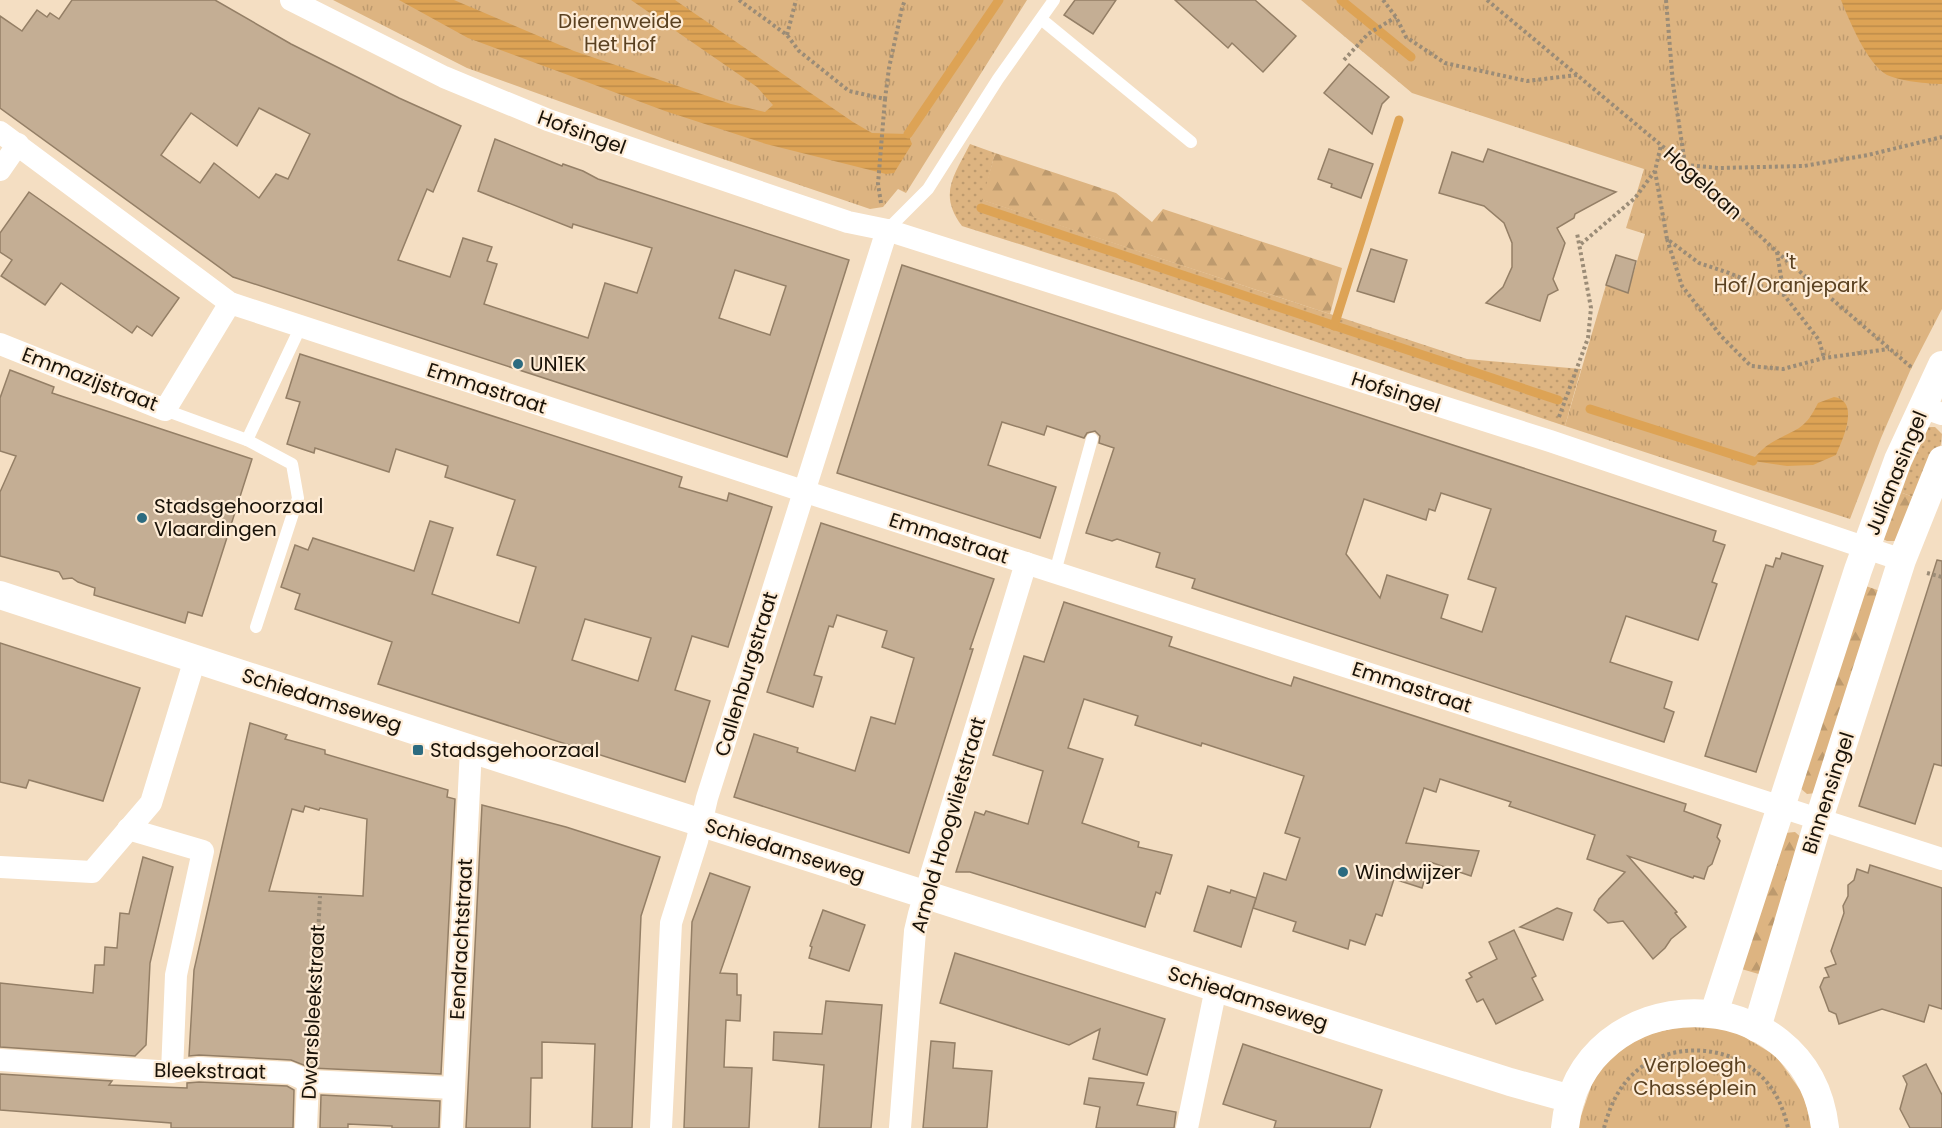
<svg xmlns="http://www.w3.org/2000/svg" width="1942" height="1128" font-family="Poppins,sans-serif">
  <defs>
    <pattern id="grass-dots" width="8" height="8" patternUnits="userSpaceOnUse" patternTransform="scale(1.5)"><rect width="8" height="8" fill="#ddb481"/><path d="M2 2h.1M6 6h.1" fill="none" stroke="#bd9a6e" stroke-width="1.8" stroke-linecap="round"/></pattern>
    <pattern id="forest-firs" width="22" height="20" patternUnits="userSpaceOnUse" patternTransform="scale(1.5)"><rect width="22" height="20" fill="#ddb481"/><path d="M5 1l3.5 6h-7zM16 11l3.5 6h-7z" fill="#bd9a6e"/></pattern>
    <pattern id="park-tufts" width="24" height="20" patternUnits="userSpaceOnUse" patternTransform="scale(1.5)"><rect width="24" height="20" fill="#ddb481"/><path d="M3 7l-1-3M5 7V3M7 7l1-3M15 17l-1-3M17 17v-4M19 17l1-3" fill="none" stroke="#bd9a6e"/></pattern>
    <pattern id="water-rules" width="6" height="5" patternUnits="userSpaceOnUse" patternTransform="scale(1.5)"><rect width="6" height="5" fill="#dda355"/><path d="M0 2.5h6" fill="none" stroke="#bd8b49"/></pattern>
  </defs>
  <rect width="100%" height="100%" fill="#f4dec2"/>
  <g fill="url(#grass-dots)">
    <path d="M 970,144 L 995,153 L 983,200 L 1467,359 L 1581,369 L 1565,426 L 1145,284 L 962,226 C 938,194 954,176 970,144 Z"/>
    <polygon points="1924,427 1935,427 1942,434 1941,444 1919,499 1894,490"/>
  </g>
  <g fill="url(#forest-firs)">
    <polygon points="995,153 1116,193 1152,222 1163,209 1342,268 1330,314 982,200"/>
    <polygon points="1894,490 1919,499 1895,541 1887,541 1881,538"/>
    <polygon points="1860,584 1883,592 1816,793 1807,794 1799,787"/>
    <polygon points="1795,832 1802,838 1762,975 1738,968 1785,833"/>
  </g>
  <g fill="url(#park-tufts)">
    <polygon points="333,0 1027,0 906,193 898,189 883,207 870,209 667,140 467,68"/>
    <polygon points="1301,0 1942,0 1942,309 1910,371 1881,438 1850,519 1565,426 1606,285 1628,292 1645,234 1626,228 1644,169 1412,93"/>
    <polygon points="1691,1024 1736,1032 1776,1056 1803,1094 1813,1128 1577,1128 1593,1081 1603,1067 1625,1047 1645,1035"/>
  </g>
  <g fill="url(#water-rules)">
    <polygon points="399,0 454,0 574,51 731,104 765,112 773,105 757,87 631,0 675,0 853,122 872,133 908,134 912,144 894,173 886,174 766,144 665,111 468,38"/>
    <path d="M 1841,0 L 1942,0 L 1942,84 C 1928,84 1900,81 1887,75 C 1867,64 1849,20 1841,0 Z"/>
    <path d="M 1834,397 C 1861,401 1842,441 1836,455 L 1813,465 L 1787,466 L 1753,461 L 1753,459 C 1759,453 1764,447 1771,443 C 1796,428 1804,432 1818,403 Z"/>
  </g>
  <g fill="none" stroke-linecap="round" stroke-linejoin="round">
    <g stroke="#dda355" stroke-width="9">
      <polyline points="1341,0 1411,57"/>
      <polyline points="908,134 999,0"/>
      <polyline points="981,208 1558,400"/>
      <polyline points="1334,326 1399,120"/>
      <polyline points="1590,409 1753,461"/>
    </g>
  </g>
  <g fill="#c4ae94" stroke="#947f66" stroke-width="1.5" fill-rule="evenodd">
    <path d="M 72,0 L 215,0 L 291,44 L 399,98 L 461,126 L 433,192 L 427,189 L 398,260 L 450,277 L 463,238 L 492,247 L 487,261 L 497,264 L 484,304 L 588,338 L 605,283 L 637,293 L 652,248 L 573,224 L 572,228 L 478,191 L 495,139 L 562,166 L 563,164 L 583,171 L 598,179 L 849,260 L 787,457 L 233,277 L 0,108 L 0,16 L 22,31 L 37,10 L 47,17 L 50,13 L 59,19 ZM 259,108 L 310,134 L 288,179 L 276,174 L 259,198 L 214,163 L 200,183 L 161,155 L 191,113 L 237,146 ZM 735,270 L 786,286 L 770,335 L 719,318 Z"/>
    <polygon points="1075,0 1116,0 1093,34 1064,15"/>
    <polygon points="1175,0 1255,0 1296,36 1263,72 1232,43 1228,48"/>
    <polygon points="1349,64 1389,97 1382,104 1372,134 1324,93"/>
    <polygon points="1329,149 1373,164 1361,198 1331,187 1332,184 1318,179"/>
    <polygon points="1488,149 1616,192 1575,214 1574,218 1557,228 1565,243 1553,279 1558,290 1548,295 1540,321 1486,303 1503,287 1512,267 1512,243 1504,223 1484,206 1439,193 1452,152 1483,162"/>
    <polygon points="29,192 179,298 152,336 137,326 132,333 61,283 45,305 1,276 12,260 0,252 0,233"/>
    <polygon points="1371,249 1407,260 1394,302 1357,291"/>
    <polygon points="1616,255 1636,261 1628,293 1606,285"/>
    <path d="M 902,265 L 1716,531 L 1713,541 L 1725,545 L 1712,582 L 1717,584 L 1698,640 L 1626,616 L 1610,662 L 1672,682 L 1664,708 L 1674,712 L 1664,742 L 1192,588 L 1195,579 L 1156,567 L 1160,553 L 1117,539 L 1112,541 L 1086,533 L 1114,448 L 1099,443 L 1100,436 L 1095,431 L 1087,433 L 1084,438 L 1047,426 L 1044,435 L 1002,422 L 988,465 L 1056,487 L 1040,538 L 837,473 ZM 1441,493 L 1491,509 L 1468,579 L 1496,588 L 1482,632 L 1441,618 L 1448,595 L 1387,575 L 1380,598 L 1346,554 L 1364,499 L 1426,520 L 1429,509 L 1435,511 Z"/>
    <path d="M 300,354 L 682,477 L 679,487 L 727,501 L 729,493 L 772,507 L 728,647 L 692,636 L 675,690 L 710,701 L 685,782 L 378,684 L 392,642 L 295,609 L 300,594 L 281,587 L 295,545 L 308,550 L 313,538 L 414,571 L 430,521 L 453,528 L 432,594 L 519,623 L 536,567 L 497,555 L 515,500 L 445,477 L 448,466 L 396,449 L 389,472 L 315,448 L 314,453 L 287,444 L 300,402 L 286,398 ZM 585,619 L 651,638 L 638,681 L 572,660 Z"/>
    <polygon points="10,370 54,387 52,393 252,459 202,616 188,612 185,623 94,595 95,588 78,582 72,578 63,579 59,572 0,556 0,492 16,456 0,451 0,398"/>
    <polygon points="821,523 994,579 970,649 973,649 909,853 734,797 754,734 798,748 797,752 855,771 871,717 895,724 914,658 882,647 887,631 837,615 833,627 829,626 814,675 822,677 813,707 767,692"/>
    <polygon points="1782,553 1823,566 1756,772 1705,756 1766,565 1773,567 1776,558 1780,559"/>
    <polygon points="1937,560 1942,561 1942,766 1934,764 1915,824 1859,806"/>
    <polygon points="1064,602 1172,637 1169,646 1266,678 1291,686 1294,677 1686,804 1684,811 1721,825 1717,837 1720,841 1718,847 1712,864 1708,867 1704,879 1694,876 1693,878 1628,856 1677,912 1675,913 1686,927 1671,939 1665,948 1653,959 1623,921 1608,923 1594,910 1599,899 1625,872 1587,859 1595,835 1509,806 1511,802 1440,779 1436,792 1424,788 1406,843 1479,851 1471,876 1430,862 1422,888 1394,879 1382,916 1376,914 1365,945 1350,940 1348,949 1293,931 1296,922 1253,908 1264,873 1286,880 1300,838 1285,833 1304,776 1202,743 1201,746 1135,725 1138,716 1084,699 1068,748 1103,759 1082,823 1139,842 1138,847 1172,855 1160,894 1156,892 1145,927 970,872 956,872 975,812 984,815 986,811 1028,824 1043,771 993,755 1024,656 1044,662"/>
    <polygon points="0,643 140,688 103,801 29,780 26,788 0,782"/>
    <path d="M 250,723 L 287,735 L 285,739 L 325,750 L 325,754 L 448,790 L 447,797 L 455,799 L 441,1074 L 311,1068 L 291,1060 L 199,1055 L 189,1056 L 194,970 ZM 305,806 L 319,810 L 320,808 L 367,819 L 363,896 L 269,891 L 292,809 L 303,812 Z"/>
    <polygon points="482,805 566,827 660,857 641,916 632,1128 592,1128 595,1044 542,1042 542,1078 531,1078 530,1128 466,1128"/>
    <polygon points="143,857 173,867 150,963 146,1045 135,1056 0,1047 0,983 93,993 95,965 104,965 105,947 117,948 120,913 129,914"/>
    <polygon points="1870,865 1942,888 1942,1009 1929,1005 1924,1022 1882,1009 1839,1024 1836,1014 1829,1011 1820,987 1824,978 1829,977 1825,968 1836,964 1831,951 1844,913 1843,906 1848,896 1848,885 1854,880 1857,869 1868,873"/>
    <polygon points="710,873 750,887 720,973 737,974 737,995 741,995 740,1021 726,1020 724,1067 752,1068 749,1128 684,1128 692,922"/>
    <polygon points="1208,886 1230,893 1231,890 1256,898 1241,947 1194,931"/>
    <polygon points="1557,908 1572,913 1563,940 1520,927"/>
    <polygon points="823,910 865,925 849,971 809,958 812,947 810,946"/>
    <polygon points="1514,930 1536,976 1532,978 1543,1000 1496,1024 1483,999 1477,1002 1466,980 1472,977 1469,973 1497,959 1489,942"/>
    <polygon points="955,953 1165,1019 1147,1075 1093,1059 1100,1029 1069,1045 940,1003"/>
    <polygon points="826,1001 882,1005 871,1128 819,1128 824,1065 773,1060 774,1032 822,1034"/>
    <polygon points="931,1041 955,1043 953,1068 992,1071 987,1128 923,1128"/>
    <polygon points="1243,1044 1382,1090 1370,1128 1274,1128 1276,1121 1223,1104"/>
    <polygon points="1926,1064 1942,1095 1942,1128 1910,1128 1900,1109 1907,1084 1903,1076"/>
    <polygon points="0,1074 112,1081 109,1085 187,1088 187,1083 199,1082 287,1086 294,1090 293,1128 171,1128 171,1123 0,1110"/>
    <polygon points="1089,1078 1144,1083 1137,1105 1176,1112 1174,1128 1096,1128 1100,1107 1084,1104"/>
    <polygon points="321,1095 440,1101 439,1128 392,1128 392,1126 348,1124 348,1128 320,1128"/>
  </g>
  <g fill="none" stroke-linecap="round" stroke-linejoin="round">
    <g stroke="#9b8c77" stroke-width="4" stroke-dasharray="3 3" stroke-linecap="butt">
      <polyline points="739,0 787,35 799,51 849,91 885,99 889,68 902,8 905,0"/>
      <polyline points="1383,0 1396,17 1406,37 1445,63 1527,81 1577,75"/>
      <polyline points="1487,0 1685,165 1777,252 1911,367"/>
      <polyline points="1666,0 1673,84 1685,164"/>
      <polyline points="787,35 796,0"/>
      <polyline points="1344,60 1368,34 1396,17"/>
      <polyline points="1685,165 1719,168 1804,166 1868,155 1942,137"/>
      <polyline points="1655,171 1667,239 1699,263 1729,273 1784,295"/>
      <polyline points="881,203 878,184 885,99"/>
      <polyline points="1667,239 1682,286 1721,336 1751,366 1783,369 1824,358 1889,349"/>
      <polyline points="1581,244 1635,198 1655,171 1661,145"/>
      <polyline points="1777,252 1784,295 1819,340 1824,358"/>
      <polyline points="1559,417 1588,338 1591,308 1577,233"/>
      <polyline points="1927,573 1942,577"/>
      <polyline points="312,1054 320,896"/>
      <path d="M 1604,1128 C 1609,1109 1617,1090 1631,1076 C 1667,1040 1730,1043 1764,1079 C 1777,1093 1784,1110 1788,1128"/>
    </g>
    <g stroke="#fff" stroke-width="12">
      <polyline points="1041,19 1191,142"/>
      <polyline points="887,230 928,189 998,79 1054,0"/>
      <polyline points="165,410 247,440 301,326"/>
      <polyline points="247,440 292,464 298,498 256,627"/>
      <polyline points="1055,572 1092,439"/>
    </g>
    <g stroke="#fff" stroke-width="22">
      <polyline points="291,0 444,77 548,120 848,222 887,230 1550,441 1902,560"/>
      <polyline points="0,132 230,303 803,491 1942,859"/>
      <polyline points="0,170 18,144"/>
      <polyline points="0,344 165,410 230,303"/>
      <polyline points="1922,407 1942,414"/>
      <polyline points="128,829 203,851 176,975 172,1072"/>
      <polyline points="0,867 92,872 151,803 195,659"/>
      <polyline points="0,1060 172,1072 198,1068 290,1073 308,1081 454,1088"/>
      <polyline points="306,1128 308,1081"/>
      <polyline points="452,1128 471,749"/>
      <polyline points="661,1128 671,923 697,841 707,798 887,230"/>
      <polyline points="900,1128 915,931 919,914 1026,563"/>
      <polyline points="1187,1128 1216,988"/>
    </g>
    <g stroke="#fff" stroke-width="28">
      <polyline points="0,595 471,749 1510,1082 1571,1099"/>
      <polyline points="1714,1013 1858,570 1898,460 1942,365"/>
      <polyline points="1757,1028 1819,819 1902,560 1942,460"/>
      <path d="M 1565,1128 C 1580,976 1807,974 1825,1128"/>
    </g>
  </g>
  <g fill="#2c6b80" stroke="#feecd6" stroke-width="2">
    <circle cx="518" cy="364" r="6"/>
    <circle cx="142" cy="518" r="6"/>
    <rect x="412" y="744" width="12" height="12" rx="3"/>
    <circle cx="1343" cy="872" r="6"/>
  </g>
  <g text-anchor="middle" dominant-baseline="central" stroke-width="4.5" stroke-linejoin="round" paint-order="stroke">
    <g font-size="20" fill="#5a4121" stroke="#feecd6">
      <text x="620" y="21">Dierenweide<tspan x="620" dy="23">Het Hof</tspan></text>
      <text x="1791" y="262">'t<tspan x="1791" dy="23">Hof/Oranjepark</tspan></text>
      <text x="1695" y="1065">Verploegh<tspan x="1695" dy="23">Chasséplein</tspan></text>
    </g>
    <g font-size="20" fill="#191208" stroke="#feecd6">
      <text transform="translate(582 132) rotate(20)">Hofsingel</text>
      <text transform="translate(1703 183) rotate(42)">Hogelaan</text>
      <text transform="translate(90 379) rotate(21)">Emmazijstraat</text>
      <text transform="translate(487 388) rotate(18)">Emmastraat</text>
      <text transform="translate(1396 392) rotate(18)">Hofsingel</text>
      <text transform="translate(1896 473) rotate(-68)">Julianasingel</text>
      <text transform="translate(949 538) rotate(18)">Emmastraat</text>
      <text transform="translate(746 674) rotate(-73)">Callenburgstraat</text>
      <text transform="translate(1412 687) rotate(18)">Emmastraat</text>
      <text transform="translate(322 700) rotate(18)">Schiedamseweg</text>
      <text transform="translate(1828 793) rotate(-72)">Binnensingel</text>
      <text transform="translate(948 825) rotate(-74)">Arnold Hoogvlietstraat</text>
      <text transform="translate(785 850) rotate(18)">Schiedamseweg</text>
      <text transform="translate(461 939) rotate(-87)">Eendrachtstraat</text>
      <text transform="translate(1248 998) rotate(18)">Schiedamseweg</text>
      <text transform="translate(313 1012) rotate(-87)">Dwarsbleekstraat</text>
      <text transform="translate(210 1071) rotate(1)">Bleekstraat</text>
    </g>
    <g font-size="20" fill="#191208" stroke="#feecd6" text-anchor="start">
      <text x="530" y="364">UN1EK</text>
      <text x="154" y="506">Stadsgehoorzaal<tspan x="154" dy="23">Vlaardingen</tspan></text>
      <text x="430" y="750">Stadsgehoorzaal</text>
      <text x="1355" y="872">Windwijzer</text>
    </g>
  </g>
</svg>
